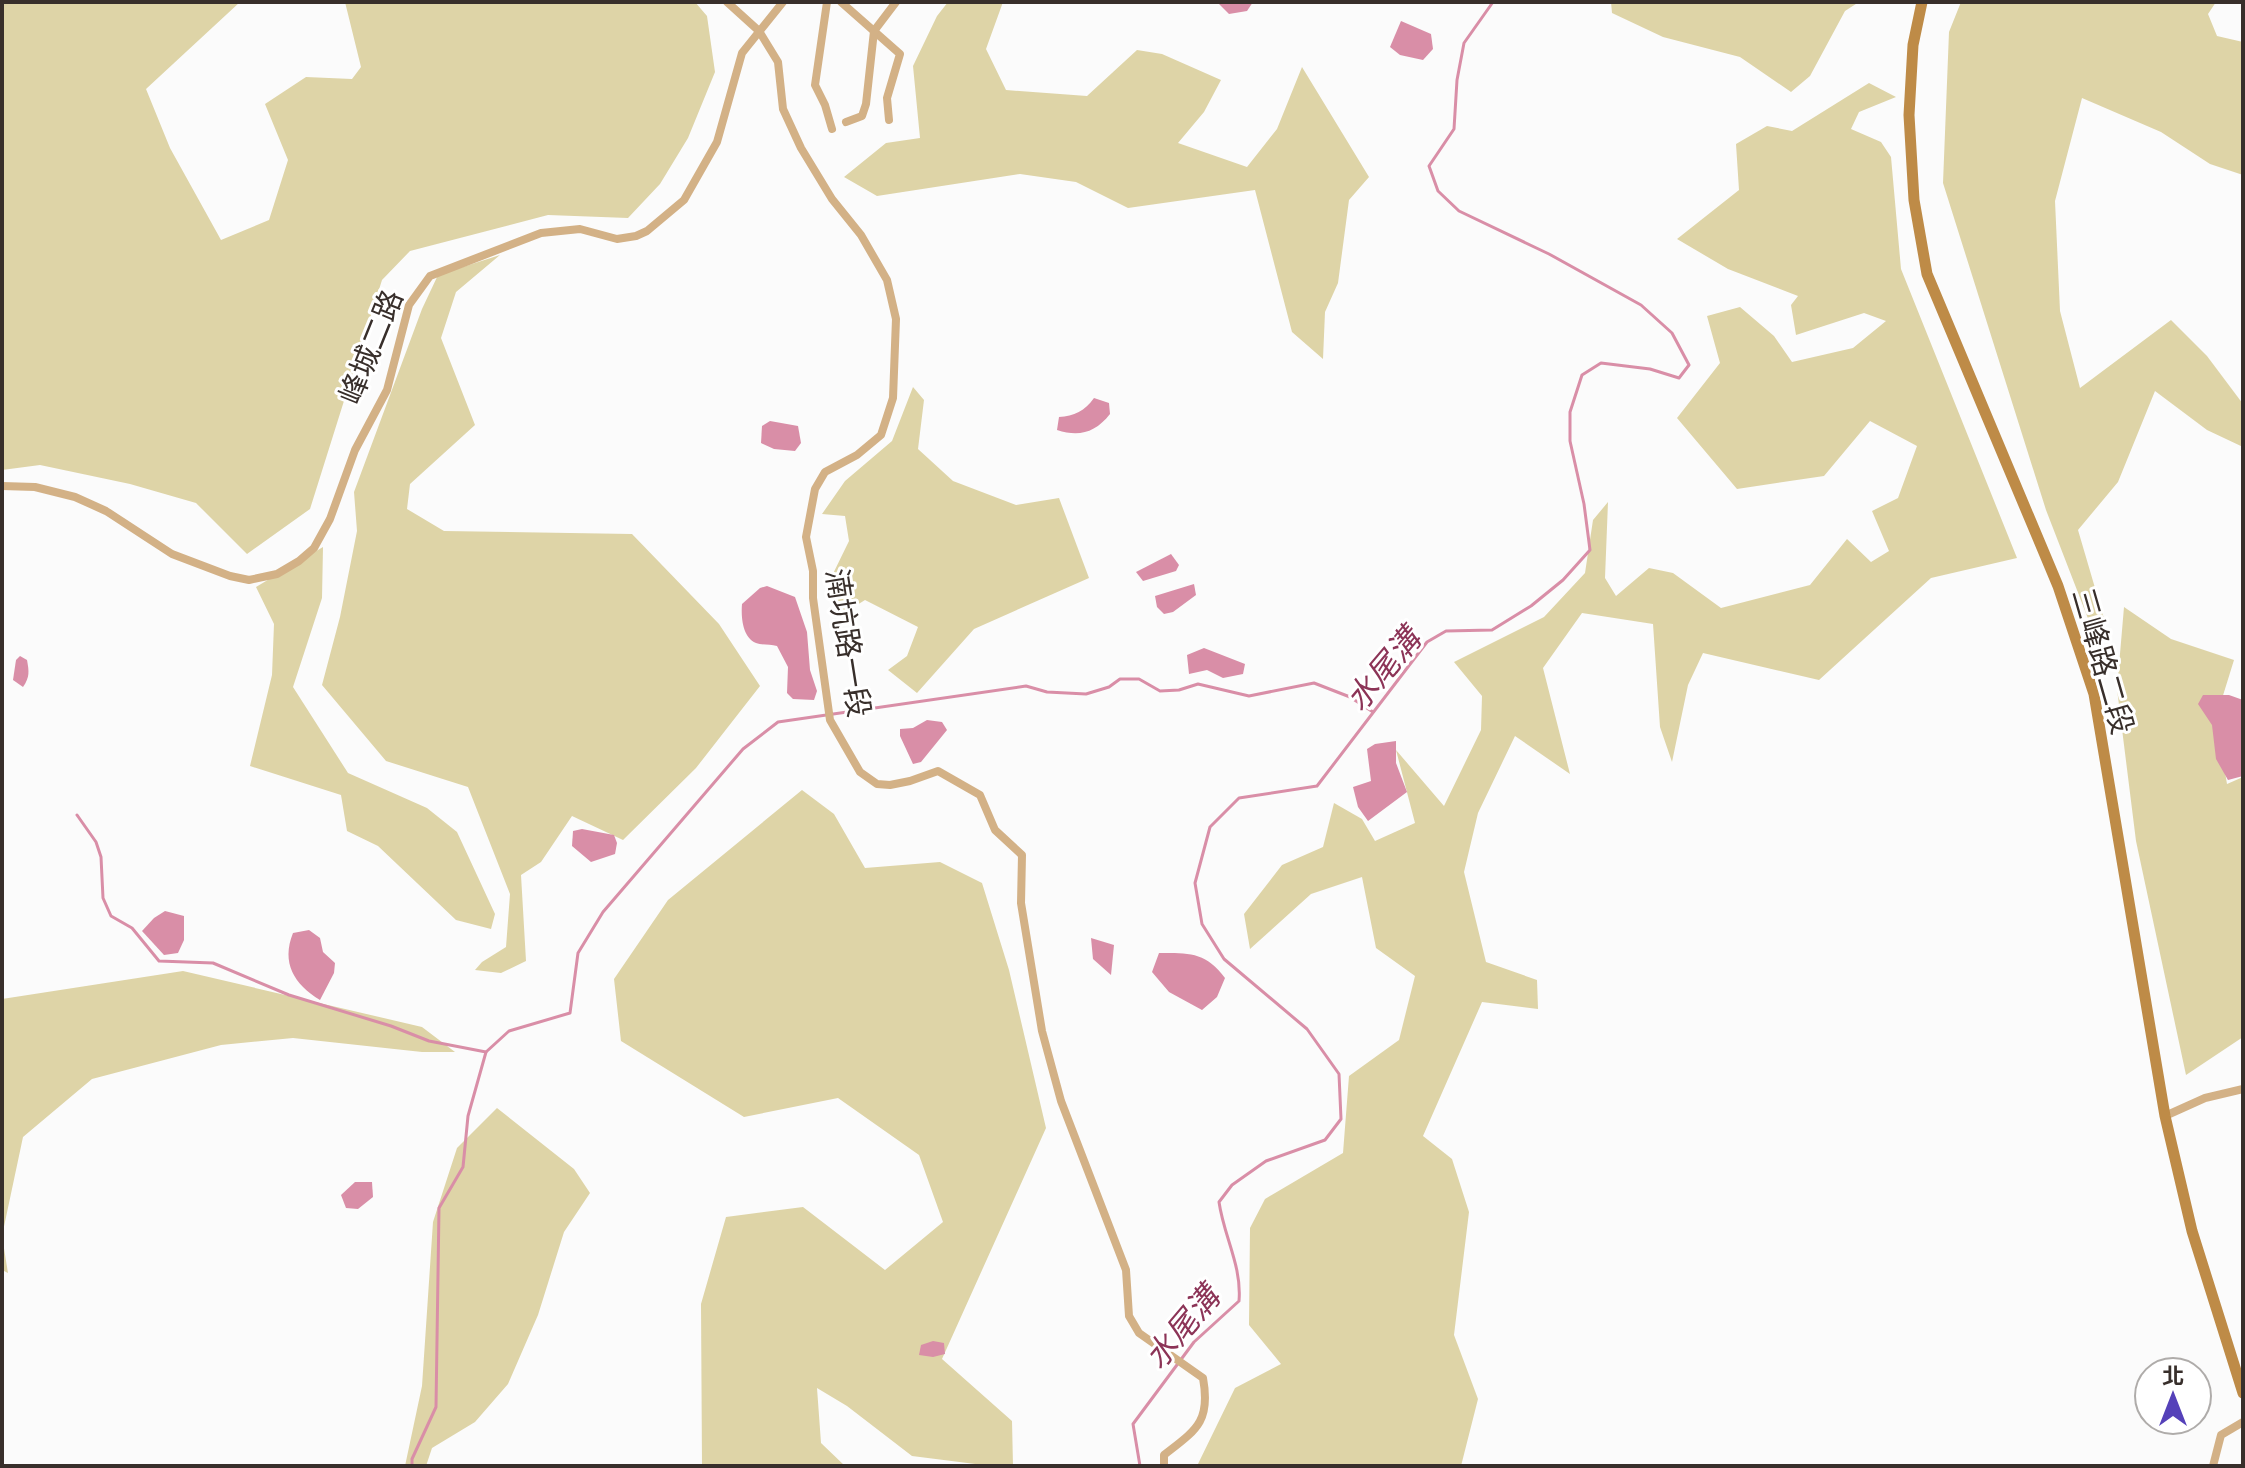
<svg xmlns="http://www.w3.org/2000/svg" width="2245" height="1468" font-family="Cabin,'Noto Sans TC',sans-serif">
  <rect width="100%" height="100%" fill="#fbfbfb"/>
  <g fill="#ded4a7">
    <polygon points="2,2 240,2 146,89 170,148 221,240 269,220 288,160 265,104 306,77 352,79 361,67 345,2 695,2 707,16 715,72 688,138 660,184 628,218 548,215 410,251 382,280 310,509 247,554 196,503 130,484 40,465 2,470"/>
    <polygon points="948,2 1003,2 986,49 1006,90 1087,96 1137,50 1162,54 1221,80 1204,112 1178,143 1247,167 1277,129 1302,67 1369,177 1349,200 1338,283 1325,312 1323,359 1292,332 1255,190 1128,208 1076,182 1020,174 877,196 844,177 886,143 920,138 913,66 937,16"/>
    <polygon points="1611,2 1859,2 1845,11 1810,76 1791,92 1740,57 1663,37 1612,13"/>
    <polygon points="1961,2 2216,2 2208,14 2217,36 2243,42 2243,175 2210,164 2161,132 2082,98 2055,201 2060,311 2080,388 2171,320 2207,356 2243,404 2243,447 2207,430 2155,391 2118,482 2078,530 2105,622 2099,647 2046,510 1943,183 1949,32"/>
    <polygon points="1869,83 1896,97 1859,112 1851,129 1881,142 1891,157 1901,269 2017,558 1931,578 1819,680 1703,653 1688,685 1672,762 1660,727 1653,624 1582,613 1543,668 1570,774 1515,736 1478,813 1464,872 1486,962 1537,980 1538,1009 1482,1002 1423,1136 1452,1159 1469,1212 1454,1335 1478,1399 1461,1466 1197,1466 1235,1388 1281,1364 1249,1325 1250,1228 1265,1199 1343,1153 1349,1076 1399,1040 1415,976 1376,948 1362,877 1311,894 1250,949 1244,914 1282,865 1323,847 1334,803 1362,819 1375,841 1415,823 1396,750 1444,806 1481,730 1482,696 1454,662 1544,617 1585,573 1593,520 1608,502 1605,578 1616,596 1649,568 1673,573 1721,608 1810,585 1847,539 1871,562 1889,551 1872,511 1898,498 1917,446 1870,421 1824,476 1737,489 1677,418 1720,363 1707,316 1740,307 1774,336 1792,362 1853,348 1886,321 1864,313 1796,335 1791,305 1798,296 1728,269 1677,239 1739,190 1736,144 1767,126 1792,131"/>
    <polygon points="500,255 456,292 441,338 475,425 410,484 407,509 444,531 632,534 719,624 760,686 696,768 623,840 572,816 541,862 521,875 526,961 501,973 475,970 482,962 506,947 510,894 468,787 386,761 322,685 340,617 357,531 354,492 422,309 438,275"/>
    <polygon points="913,387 924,400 918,449 953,481 1016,505 1059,498 1089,578 974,629 917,693 888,670 907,656 918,627 865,600 841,615 828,584 849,541 845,516 822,514 845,481 892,441"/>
    <polygon points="323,547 322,598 293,687 348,773 427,808 457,832 495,914 491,929 456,920 378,846 347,831 341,795 250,766 272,675 274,624 256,587"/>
    <polygon points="2124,607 2171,639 2234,660 2216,718 2227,784 2243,777 2243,1037 2186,1075 2136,841 2117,689"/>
    <polygon points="802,790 834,814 865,868 940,862 982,883 1009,970 1046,1128 942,1359 1012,1421 1013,1466 991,1466 912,1456 847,1406 817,1388 821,1443 845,1466 702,1466 701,1304 726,1217 803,1207 885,1270 943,1222 919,1155 838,1098 744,1117 621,1041 614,979 668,900"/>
    <polygon points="183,971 422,1027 455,1052 422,1052 293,1038 221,1045 92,1079 23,1137 2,1236 8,1273 2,1270 2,999"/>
    <polygon points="497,1108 574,1169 590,1193 564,1232 538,1315 508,1384 475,1422 432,1448 426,1466 405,1466 422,1386 433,1222 457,1148"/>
  </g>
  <g fill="#d98ea7">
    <polygon points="1217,2 1253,2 1247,11 1229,14"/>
    <polygon points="1401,21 1431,34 1433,49 1423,60 1400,55 1390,47"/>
    <path d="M 1094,398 L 1109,403 L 1110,414 C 1095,433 1079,437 1057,430 L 1059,417 C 1074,416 1085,411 1094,398 Z"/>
    <polygon points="770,421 798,426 801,443 795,451 774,449 761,443 762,426"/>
    <polygon points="1171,554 1179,565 1176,571 1143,581 1136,572"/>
    <polygon points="1194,584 1196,595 1173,612 1164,614 1157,607 1155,596"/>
    <path d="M 767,586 L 795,597 L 807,632 L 810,670 L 817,691 L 814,700 L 793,699 L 787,693 L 788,667 L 777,646 C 770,644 761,645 756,643 C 742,637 741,616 742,604 L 760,588 Z"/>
    <polygon points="1204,648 1245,664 1243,674 1223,678 1207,670 1189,674 1187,655"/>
    <path d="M 20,656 L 27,660 C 29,671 30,677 23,687 L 13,680 L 16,660 Z"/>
    <polygon points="2203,695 2229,695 2243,700 2243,776 2228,780 2216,759 2212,725 2198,704"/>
    <polygon points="927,720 942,722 947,730 921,762 913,764 900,736 900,729 913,728"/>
    <polygon points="1396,741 1396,763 1407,792 1368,821 1358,807 1353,787 1371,781 1367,749 1375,744"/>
    <polygon points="582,829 614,835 617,843 615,854 591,862 572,846 573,831"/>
    <polygon points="165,911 184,916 184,940 178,953 164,955 142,931 154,918"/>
    <path d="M 309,930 L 320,938 L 323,952 L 335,963 L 334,973 L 320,1000 C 294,984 281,963 293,933 Z"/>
    <polygon points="1091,938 1114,945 1111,975 1093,959"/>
    <path d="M 1159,953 C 1189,953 1206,952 1225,978 L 1217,997 L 1202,1010 L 1169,992 L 1152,972 Z"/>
    <polygon points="355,1182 372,1182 373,1197 358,1209 346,1208 341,1195"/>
    <polygon points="933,1341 944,1343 945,1354 933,1357 919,1355 921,1345"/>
  </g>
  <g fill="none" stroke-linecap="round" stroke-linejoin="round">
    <g stroke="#d98ea7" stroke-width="3">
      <polyline points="77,815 96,842 101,857 103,898 111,916 132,928 159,961 213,963 289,995 391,1026 429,1041 486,1052"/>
      <polyline points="412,1466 412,1459 436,1407 439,1208 463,1167 468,1116 486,1052 509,1031 570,1013 578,953 603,912 743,749 778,722 1026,686 1047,692 1086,694 1109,687 1120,679 1139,679 1160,691 1179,690 1198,684 1249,696 1314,683 1350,697 1373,712"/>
      <path d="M 1140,1466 L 1133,1424 L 1194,1342 L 1239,1301 C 1242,1266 1224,1237 1219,1202 L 1232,1185 L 1266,1161 L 1325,1140 L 1341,1119 L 1339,1074 L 1307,1029 L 1224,959 L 1202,924 L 1195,883 L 1210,827 L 1239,798 L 1317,786 L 1427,642 L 1446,631 L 1492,630 L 1531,606 L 1563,580 L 1590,550 L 1584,504 L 1570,441 L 1570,412 L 1582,375 L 1601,363 L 1650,369 L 1679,378 L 1689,365 L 1672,333 L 1641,305 L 1549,254 L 1459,211 L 1438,191 L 1429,166 L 1454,129 L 1457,80 L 1464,43 L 1493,2"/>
    </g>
    <g stroke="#d3b186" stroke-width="8">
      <path d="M 727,2 L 759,31 L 778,62 L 783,109 L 801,148 L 832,199 L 861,235 L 887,280 L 896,319 L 893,398 L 881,435 L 857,455 L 825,472 L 815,489 L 806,537 L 813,571 L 813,598 L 830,720 L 860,772 L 877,784 L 890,785 L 910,781 L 938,771 L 980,795 L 995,830 L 1022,855 L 1021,903 L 1042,1031 L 1061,1101 L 1126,1270 L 1129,1316 L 1139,1333 L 1203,1378 C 1211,1422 1196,1430 1164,1455 L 1164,1466"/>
      <polyline points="827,2 815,85 825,105 832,129"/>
      <polyline points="841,2 900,54 887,98 889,120"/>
      <polyline points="846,122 862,116 866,104 874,31 896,2"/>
      <polyline points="2,486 35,487 75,497 106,511 172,554 230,576 249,580 277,574 299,561 314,548 330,519 355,450 387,390 409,305 430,276 541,233 580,229 617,239 636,236 647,231 684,200 717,142 742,53 783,2"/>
      <polyline points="2165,1116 2205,1098 2243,1089"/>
      <polyline points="2213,1466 2221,1435 2243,1422"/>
    </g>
    <polyline stroke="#be8b47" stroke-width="11" points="1922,2 1913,45 1909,115 1914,200 1927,274 2058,586 2094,694 2165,1116 2192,1231 2243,1393"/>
  </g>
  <g text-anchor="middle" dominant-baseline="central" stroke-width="6" stroke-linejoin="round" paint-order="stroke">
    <g font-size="30" fill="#382f2b" stroke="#fff">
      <text transform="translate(371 347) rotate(-68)">峰城二路</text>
      <text transform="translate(848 643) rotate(81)">湳坑路一段</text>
      <text transform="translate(2103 661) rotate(74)">三峰路二段</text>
    </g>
    <g font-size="32" font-style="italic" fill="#8c3457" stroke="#fff">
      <text transform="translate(1383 669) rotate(-50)">水尾溝</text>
      <text transform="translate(1182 1327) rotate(-50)">水尾溝</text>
    </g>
  </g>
  <rect width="2245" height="1468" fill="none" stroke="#382f2b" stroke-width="8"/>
  <g transform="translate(2173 1396)"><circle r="38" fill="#ffffff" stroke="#afacaa" stroke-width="2"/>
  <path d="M0-6L14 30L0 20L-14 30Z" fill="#5541b9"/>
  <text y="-12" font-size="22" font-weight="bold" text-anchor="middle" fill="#382f2b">北</text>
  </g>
</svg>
